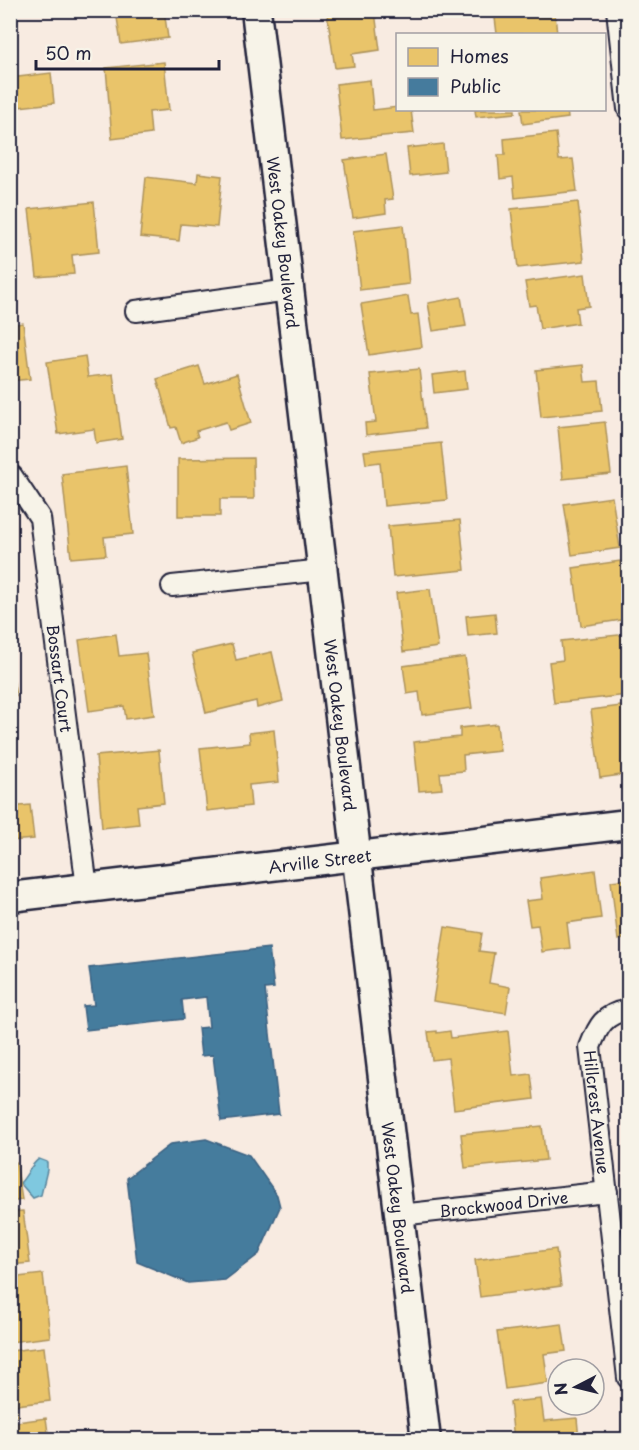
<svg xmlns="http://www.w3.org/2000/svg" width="639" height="1450" font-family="'Playpen Sans',sans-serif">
  <rect width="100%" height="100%" fill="#f8ebe1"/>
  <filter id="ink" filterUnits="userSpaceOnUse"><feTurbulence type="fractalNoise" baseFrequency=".0167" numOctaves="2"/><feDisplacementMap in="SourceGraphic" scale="12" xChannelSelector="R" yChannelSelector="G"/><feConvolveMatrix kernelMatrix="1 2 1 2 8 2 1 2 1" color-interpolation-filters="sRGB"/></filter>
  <g filter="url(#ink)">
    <path fill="#7fc8df" stroke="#5a869d" stroke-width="1.5" d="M 39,1159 L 47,1162 L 47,1170 L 41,1195 L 33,1198 L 20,1183 C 27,1176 31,1164 39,1159 Z"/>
    <g fill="#e9c46a" stroke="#ad935c" stroke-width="1.5">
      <polygon points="105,10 164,10 168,38 121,44 116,11 105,12"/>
      <polygon points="348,10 349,16 375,12 380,50 352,54 354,66 335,68 327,13"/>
      <polygon points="494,10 541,10 542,16 555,15 557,34 497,34"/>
      <polygon points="164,62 169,110 149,112 151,134 112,139 106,68"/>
      <polygon points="51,73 54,103 10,108 10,78"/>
      <polygon points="370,80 373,110 398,107 398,110 411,110 414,133 342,140 336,84"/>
      <polygon points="475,110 515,110 515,113 476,117"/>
      <polygon points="521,110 567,110 568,118 523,124"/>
      <polygon points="556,133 559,160 573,159 577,191 515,198 513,177 500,179 498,155 505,155 504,139"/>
      <polygon points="443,144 446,172 410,176 407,148"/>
      <polygon points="386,154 393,199 385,200 386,213 353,218 344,160"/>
      <polygon points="198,173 222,176 217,227 181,224 179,241 140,237 146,177 197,183"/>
      <polygon points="94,202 99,252 72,255 74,274 37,277 29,209"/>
      <polygon points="578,202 584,261 518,268 511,209"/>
      <polygon points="403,225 409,284 360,290 353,231"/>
      <polygon points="585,274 589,306 576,308 578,323 540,329 536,305 529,306 525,282"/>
      <polygon points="408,296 411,315 418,314 422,347 369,355 361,304"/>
      <polygon points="461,297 466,326 433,331 428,303"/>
      <polygon points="23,323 30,379 10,381 10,325"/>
      <polygon points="85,356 88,377 113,374 122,439 96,443 94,429 58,434 47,362"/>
      <polygon points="583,365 585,382 599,381 602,411 541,417 536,370"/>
      <polygon points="199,366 205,384 237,374 251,423 229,430 226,422 196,431 198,437 181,443 176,427 171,428 157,379"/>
      <polygon points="419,369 426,428 366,435 365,423 376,422 370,374"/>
      <polygon points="465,371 467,389 434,393 432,375"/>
      <polygon points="605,422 611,474 563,479 558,427"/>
      <polygon points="441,443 447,500 384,506 380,462 366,464 364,451"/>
      <polygon points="253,458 254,499 220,499 220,516 178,516 178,459"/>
      <polygon points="126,466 133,534 104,537 106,555 71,558 62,474"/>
      <polygon points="612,497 620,548 572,555 564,504"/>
      <polygon points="460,520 465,570 393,577 388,526"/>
      <polygon points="620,561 628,619 581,626 573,568"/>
      <polygon points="430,589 438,647 403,652 396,593"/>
      <polygon points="495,613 497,633 468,636 466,616"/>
      <polygon points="116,634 119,656 146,653 154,715 126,719 124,706 89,711 79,640"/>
      <polygon points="628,634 628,695 554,703 549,662 563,660 561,641"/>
      <polygon points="232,644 236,660 272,652 283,701 257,708 256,701 206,713 192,653"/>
      <polygon points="465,657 472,708 422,715 419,692 407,694 403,666"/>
      <polygon points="10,662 16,696 10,696"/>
      <polygon points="628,705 628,774 600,778 591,710"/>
      <polygon points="497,724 500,751 463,755 464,771 440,773 442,789 419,791 414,742 460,737 460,728"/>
      <polygon points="274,730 279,782 249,785 251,806 207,811 200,748 250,743 249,733"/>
      <polygon points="159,750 164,803 137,806 139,824 102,828 96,756"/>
      <polygon points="30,805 34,839 10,841 10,807"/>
      <polygon points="595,870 601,918 567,923 570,948 542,952 538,925 530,926 526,901 543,899 540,878"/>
      <polygon points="628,879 628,938 618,940 611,881"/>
      <polygon points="445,927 482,933 479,951 494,953 489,983 510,987 506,1013 433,1001"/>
      <polygon points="437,1031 437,1033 450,1031 451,1038 508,1031 513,1076 531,1074 534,1099 454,1109 448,1058 432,1060 428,1032"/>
      <polygon points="542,1126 546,1160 465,1168 461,1134"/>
      <polygon points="10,1162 16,1162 22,1200 10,1202"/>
      <polygon points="23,1211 30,1263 10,1265 10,1212"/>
      <polygon points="556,1249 561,1286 480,1297 475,1260"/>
      <polygon points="43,1274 50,1337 10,1342 10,1278"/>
      <polygon points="562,1324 566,1351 544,1354 548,1383 505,1389 497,1332"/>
      <polygon points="44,1347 50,1401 16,1405 17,1416 10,1416 10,1351"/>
      <polygon points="541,1399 544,1421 577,1418 579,1440 514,1440 510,1402"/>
      <polygon points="46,1418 49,1440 10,1440 10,1423"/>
    </g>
    <g fill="#457b9d" stroke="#3a6080" stroke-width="1.5">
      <polygon points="269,948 274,988 265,989 279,1114 221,1121 213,1055 201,1056 198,1028 209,1027 206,997 182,1000 184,1019 86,1030 83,1006 94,1005 89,968"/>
      <polygon points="206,1139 249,1155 277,1195 280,1207 259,1254 225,1280 188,1283 137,1262 127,1178 171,1144"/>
    </g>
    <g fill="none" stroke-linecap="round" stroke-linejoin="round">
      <defs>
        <g id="street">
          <polyline points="617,10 628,109"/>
          <polyline points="136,311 289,290"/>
          <path id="s1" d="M 12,476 L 40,518 L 87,888"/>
          <polyline points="172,586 323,570"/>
          <path id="s2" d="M 628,1010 C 604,1014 598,1026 590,1047 L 628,1378"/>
          <path id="s3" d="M 400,1215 L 607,1192"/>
        </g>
        <g id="secondary">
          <path id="s4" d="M 256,10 L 426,1440"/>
          <path id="s5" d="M 10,897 L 628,824"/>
        </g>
      </defs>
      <use href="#street" stroke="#22223b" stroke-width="24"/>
      <use href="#secondary" stroke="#22223b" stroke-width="33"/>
      <use href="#street" stroke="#f7f3e8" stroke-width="20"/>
      <use href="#secondary" stroke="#f7f3e8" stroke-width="28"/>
    </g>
  </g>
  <g text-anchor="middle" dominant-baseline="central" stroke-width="6" stroke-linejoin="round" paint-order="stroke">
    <g font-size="16" fill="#22223b" stroke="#f7f3e8">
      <text stroke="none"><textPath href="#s4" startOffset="234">West Oakey Boulevard</textPath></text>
      <text stroke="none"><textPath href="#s1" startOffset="212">Bossart Court</textPath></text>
      <text stroke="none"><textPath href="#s4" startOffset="720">West Oakey Boulevard</textPath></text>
      <text stroke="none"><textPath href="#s5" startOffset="312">Arville Street</textPath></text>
      <text stroke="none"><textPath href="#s2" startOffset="122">Hillcrest Avenue</textPath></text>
      <text stroke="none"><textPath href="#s3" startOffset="104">Brockwood Drive</textPath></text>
      <text stroke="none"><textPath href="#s4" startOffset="1206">West Oakey Boulevard</textPath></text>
    </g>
  </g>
  <rect width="639" height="1450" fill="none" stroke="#f7f3e8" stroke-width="36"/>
  <rect x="18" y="18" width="603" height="1414" fill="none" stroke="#22223b" stroke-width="2" filter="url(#ink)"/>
  <rect x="396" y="33" width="210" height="78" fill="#f7f3e8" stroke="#a29fa3" stroke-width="1.5"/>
  <rect x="408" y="48" width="30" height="18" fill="#e9c46a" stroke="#a29fa3" stroke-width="1.5"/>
  <text x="450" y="63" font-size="18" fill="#22223b">Homes</text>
  <rect x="408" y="78" width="30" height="18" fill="#457b9d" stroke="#a29fa3" stroke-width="1.5"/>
  <text x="450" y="93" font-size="18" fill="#22223b">Public</text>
  <g transform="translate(576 1387) rotate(263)"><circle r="28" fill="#f7f3e8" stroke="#a29fa3" stroke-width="1.5"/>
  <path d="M0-4.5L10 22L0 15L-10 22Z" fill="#22223b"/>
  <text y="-9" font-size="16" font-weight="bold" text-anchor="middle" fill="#22223b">N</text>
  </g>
  <path d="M36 60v9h183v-9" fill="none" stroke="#22223b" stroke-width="3"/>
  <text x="45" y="60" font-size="18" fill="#22223b" stroke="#f7f3e8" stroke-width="4.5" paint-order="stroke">50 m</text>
</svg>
